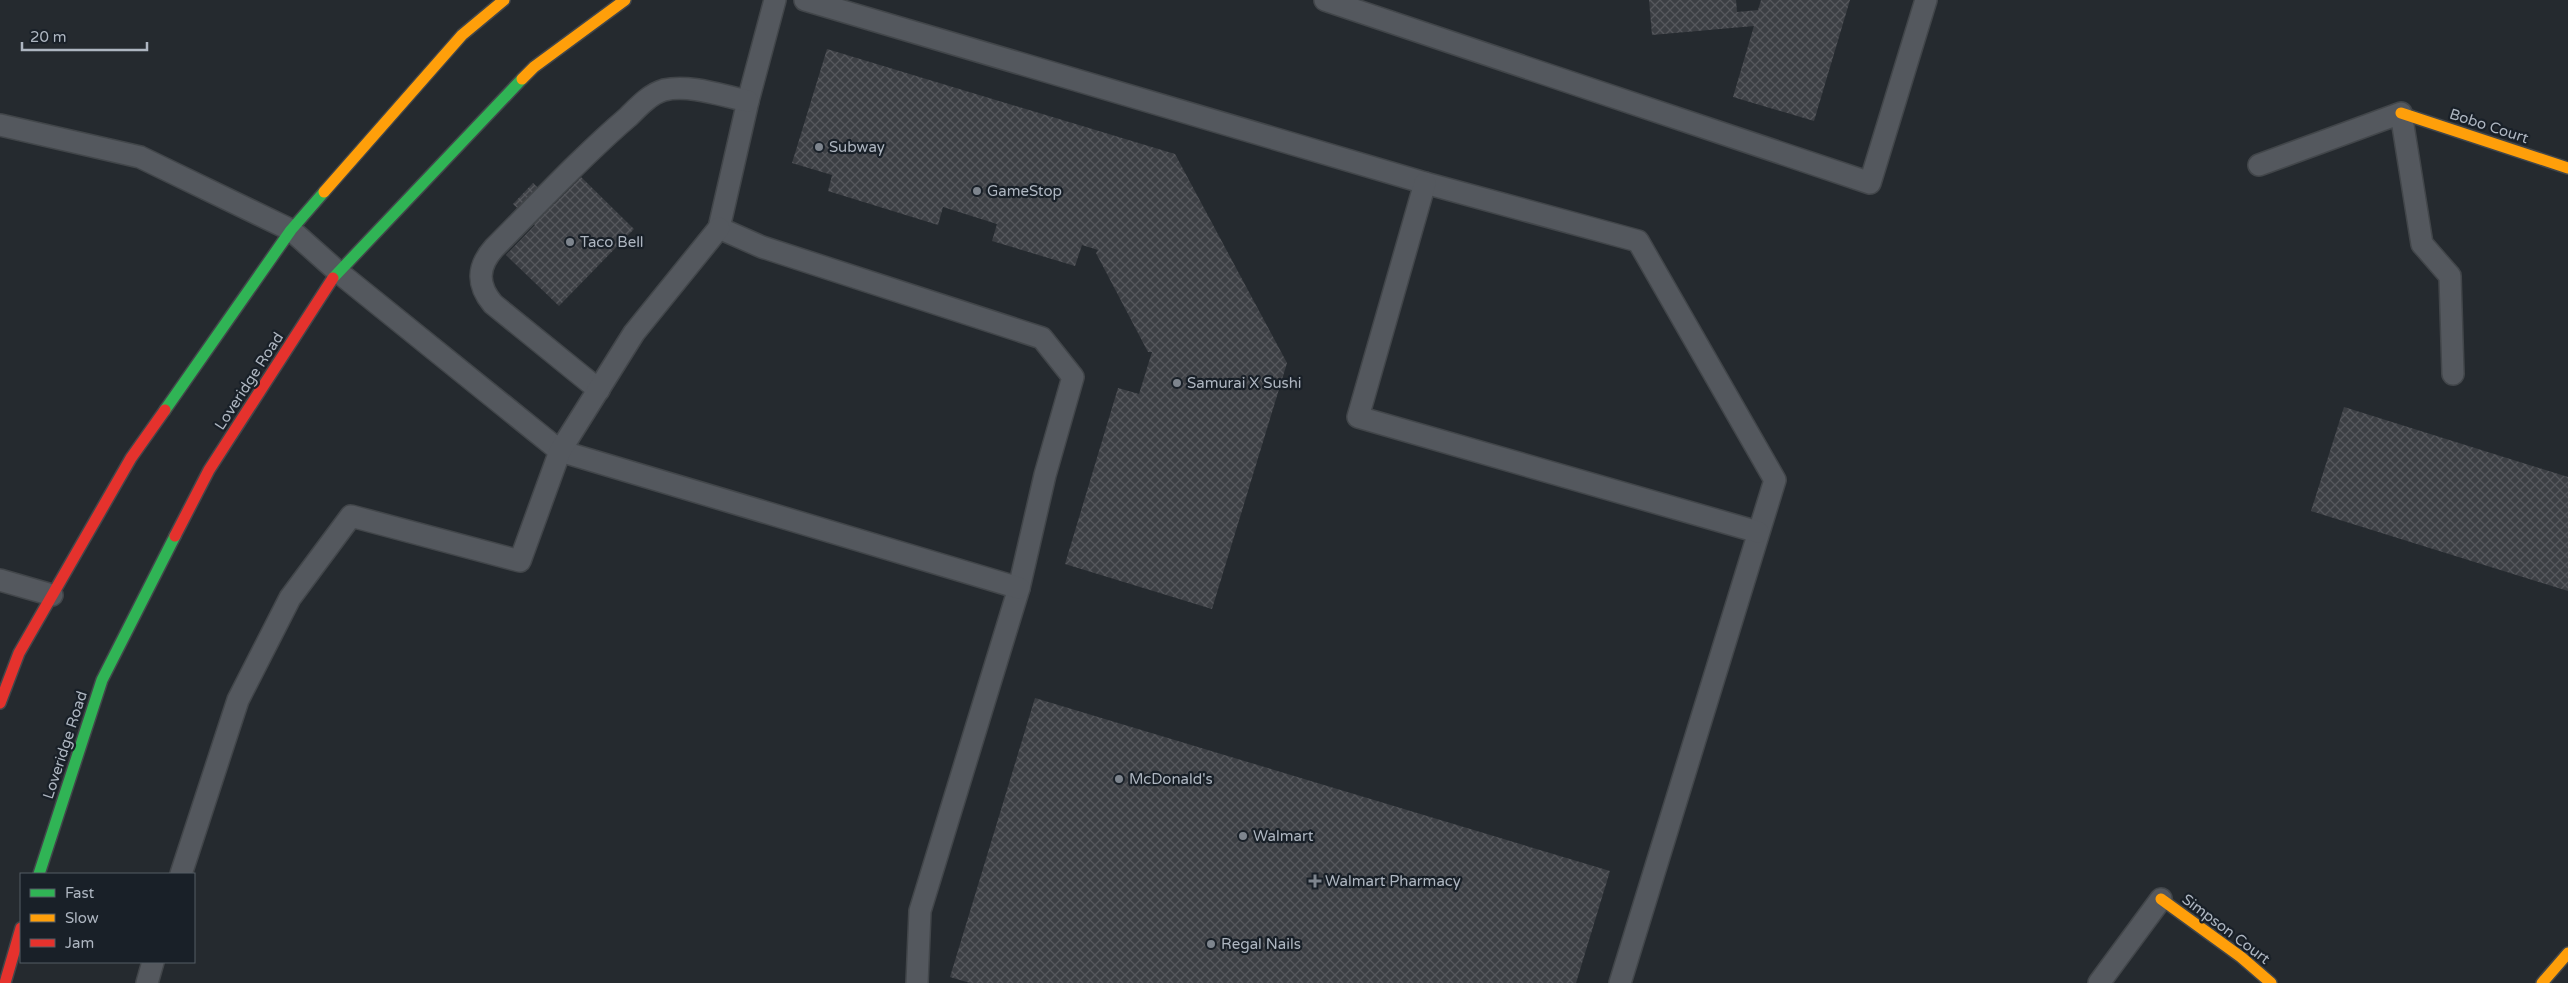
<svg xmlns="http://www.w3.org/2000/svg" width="2568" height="983" font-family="'Varela Round',sans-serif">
  <defs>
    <pattern id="building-cross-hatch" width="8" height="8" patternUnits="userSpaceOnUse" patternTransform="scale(1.25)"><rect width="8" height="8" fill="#3c3f44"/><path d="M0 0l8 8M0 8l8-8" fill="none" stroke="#56585d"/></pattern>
  </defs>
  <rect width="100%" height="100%" fill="#252a2f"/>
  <g fill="url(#building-cross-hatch)">
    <polygon points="1649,0 1736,0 1737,12 1758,10 1761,0 1850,0 1814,121 1733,97 1754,26 1652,35"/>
    <polygon points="827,49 1175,154 1287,363 1212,609 1065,564 1118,388 1139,394 1152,352 1148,352 1096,253 1098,250 1082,245 1075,266 992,241 997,224 943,207 938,225 828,191 832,175 792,163"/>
    <polygon points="581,177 634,229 559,306 506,255 535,225 513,204 533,183 554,204"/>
    <polygon points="2344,407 2568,477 2568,591 2311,511"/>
    <polygon points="1035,698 1610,871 1576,983 970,983 950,977"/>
  </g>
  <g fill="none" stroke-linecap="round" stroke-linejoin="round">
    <defs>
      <g id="lane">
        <polyline points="775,0 748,101 719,228 762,247 1042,338 1073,377 1045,475 1019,588 920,911 917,983"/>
        <polyline points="805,0 1425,183 1638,241 1775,480 1620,983"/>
        <polyline points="1325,0 1870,183 1926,0"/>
        <polyline points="0,125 140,157 291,230 337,271 560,451 1019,588"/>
        <polyline points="2259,165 2401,113 2422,244 2450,276 2453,374"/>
        <polyline points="1425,183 1358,417 1758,532"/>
        <path d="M 599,390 L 493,304 C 477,285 477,267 494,248 C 538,204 580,158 628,117 C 638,107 650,94 664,90 C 690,84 723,96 748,101"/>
        <polyline points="0,580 52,595"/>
        <polyline points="181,874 238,700 290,598 351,516 520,561 560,451 634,333 719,228"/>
        <polyline points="147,983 153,962"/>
        <polyline points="2099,983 2161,899"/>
      </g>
      <g id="fast">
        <polyline points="333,278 522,79"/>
        <polyline points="165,410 291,230 324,192"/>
        <polyline points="39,874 102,680 175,536"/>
      </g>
      <g id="slow">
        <polyline points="522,79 534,67 625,0"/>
        <polyline points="2401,113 2568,168"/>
        <polyline points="324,192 462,35 504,0"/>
        <polyline points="2161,899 2241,957 2271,983"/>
        <polyline points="2542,983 2568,953"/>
      </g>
      <g id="jam">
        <polyline points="175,536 209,470 333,278"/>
        <polyline points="0,703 19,653 131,458 165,410"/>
        <polyline points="5,983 21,928"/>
      </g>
    </defs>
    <use href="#lane" stroke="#42464a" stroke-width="24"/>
    <use href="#fast" stroke="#42464a" stroke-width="14"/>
    <use href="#slow" stroke="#42464a" stroke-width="14"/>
    <use href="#jam" stroke="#42464a" stroke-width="14"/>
    <use href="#lane" stroke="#54585e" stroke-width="21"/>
    <use href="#fast" stroke="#30b455" stroke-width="11"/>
    <use href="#slow" stroke="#ff9f0a" stroke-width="11"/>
    <use href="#jam" stroke="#e5322d" stroke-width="11"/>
  </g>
  <g fill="#7e858e" stroke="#192028" stroke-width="2">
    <circle cx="819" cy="147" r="5"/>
    <circle cx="977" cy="191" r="5"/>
    <circle cx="570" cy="242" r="5"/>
    <circle cx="1177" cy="383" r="5"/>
    <circle cx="1119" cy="779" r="5"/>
    <circle cx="1243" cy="836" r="5"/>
    <path d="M1312.5 873.5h5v5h5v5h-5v5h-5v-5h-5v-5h5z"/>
    <circle cx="1211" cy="944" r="5"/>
  </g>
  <g text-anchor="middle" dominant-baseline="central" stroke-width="4.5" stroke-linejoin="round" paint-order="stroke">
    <g font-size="15" fill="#aeb6c1" stroke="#192028">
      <text transform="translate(2489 126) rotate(18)">Bobo Court</text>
      <text transform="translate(249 381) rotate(-57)">Loveridge Road</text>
      <text transform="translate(65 745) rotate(-72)">Loveridge Road</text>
      <text transform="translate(2226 929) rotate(37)">Simpson Court</text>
    </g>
    <g font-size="15" fill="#aeb6c1" stroke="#192028" text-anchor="start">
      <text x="829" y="147">Subway</text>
      <text x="987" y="191">GameStop</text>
      <text x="580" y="242">Taco Bell</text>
      <text x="1187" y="383">Samurai X Sushi</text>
      <text x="1129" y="779">McDonald's</text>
      <text x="1253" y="836">Walmart</text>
      <text x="1325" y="881">Walmart Pharmacy</text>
      <text x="1221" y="944">Regal Nails</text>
    </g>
  </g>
  <rect x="20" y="873" width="175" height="90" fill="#192028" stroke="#555c65"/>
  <rect x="30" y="889" width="25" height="8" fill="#30b455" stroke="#555c65"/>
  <text x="65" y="898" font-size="15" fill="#aeb6c1">Fast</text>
  <rect x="30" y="914" width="25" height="8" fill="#ff9f0a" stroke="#555c65"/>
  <text x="65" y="923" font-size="15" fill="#aeb6c1">Slow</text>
  <rect x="30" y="939" width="25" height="8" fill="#e5322d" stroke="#555c65"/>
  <text x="65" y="948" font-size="15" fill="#aeb6c1">Jam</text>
  <path d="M22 42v8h125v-8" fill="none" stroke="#aeb6c1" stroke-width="2.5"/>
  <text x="30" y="42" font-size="15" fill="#aeb6c1" stroke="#192028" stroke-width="4" paint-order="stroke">20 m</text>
</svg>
